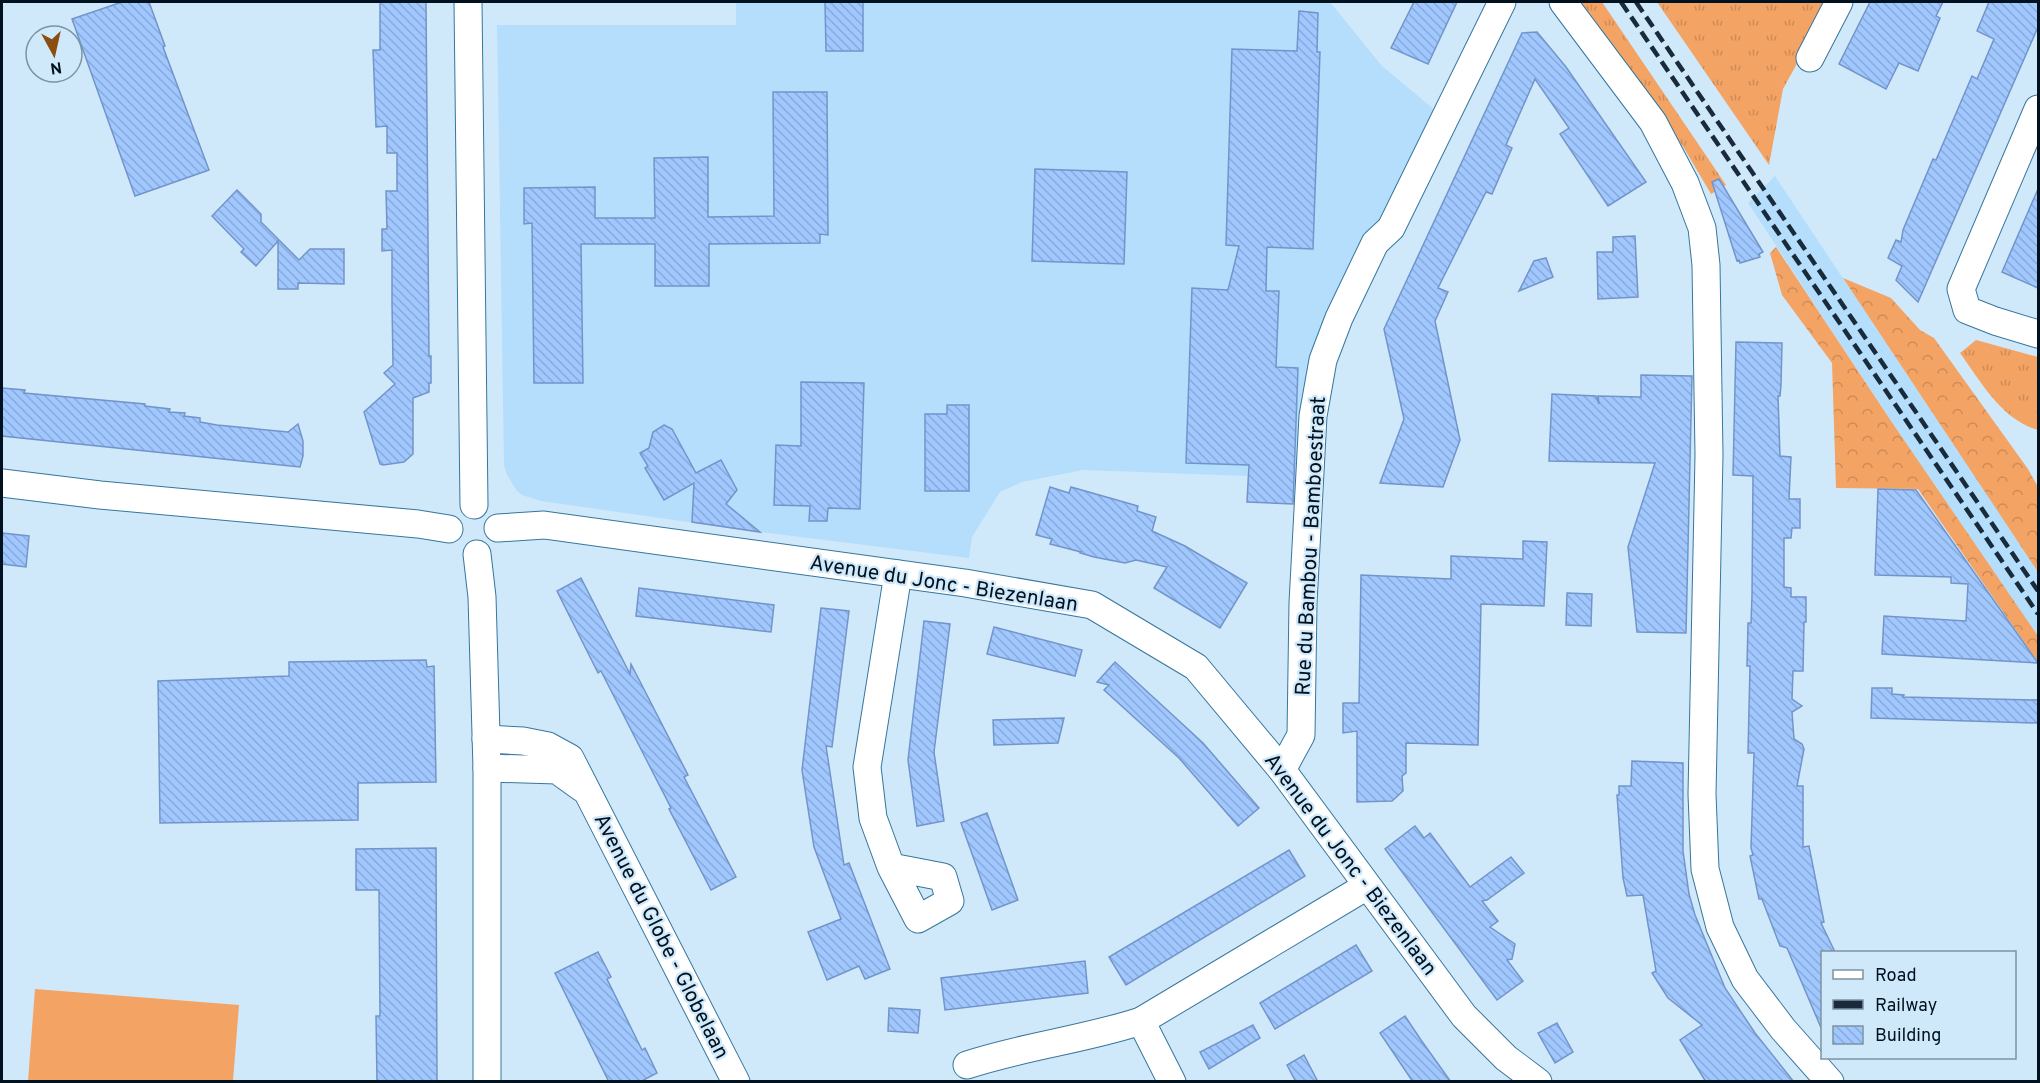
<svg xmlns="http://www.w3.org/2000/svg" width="2040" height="1083" font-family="Overpass,sans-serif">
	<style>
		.built { fill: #b4defb }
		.grass { fill: url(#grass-tufts) }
		.forest { fill: url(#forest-crowns) }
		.pitch { fill: #f3a364 }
		.building { fill: url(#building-back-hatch); stroke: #7195ca; stroke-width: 1.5 }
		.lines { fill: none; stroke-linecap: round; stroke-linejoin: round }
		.minor-casing { stroke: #36769d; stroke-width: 29 }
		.minor { stroke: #fff; stroke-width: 27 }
		.rail { stroke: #192b3a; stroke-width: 4.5; stroke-dasharray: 12 6; stroke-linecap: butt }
		.labels { text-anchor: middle; stroke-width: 4.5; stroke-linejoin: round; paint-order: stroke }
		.street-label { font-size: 21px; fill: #00111f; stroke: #d0e9fa }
	</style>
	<defs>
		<pattern id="grass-tufts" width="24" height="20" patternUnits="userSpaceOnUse" patternTransform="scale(1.5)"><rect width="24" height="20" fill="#f3a364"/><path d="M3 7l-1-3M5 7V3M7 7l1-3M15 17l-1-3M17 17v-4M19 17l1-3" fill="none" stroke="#cf8b56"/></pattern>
		<pattern id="forest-crowns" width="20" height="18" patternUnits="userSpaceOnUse" patternTransform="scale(1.5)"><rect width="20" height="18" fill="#f3a364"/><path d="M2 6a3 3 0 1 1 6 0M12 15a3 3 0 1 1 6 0" fill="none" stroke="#cf8b56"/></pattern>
		<pattern id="building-back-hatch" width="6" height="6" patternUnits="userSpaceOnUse" patternTransform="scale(1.5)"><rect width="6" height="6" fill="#a1c7ff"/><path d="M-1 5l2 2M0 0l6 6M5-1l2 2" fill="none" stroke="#89aada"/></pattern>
	</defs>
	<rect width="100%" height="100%" fill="#d0e9fa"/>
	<g class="built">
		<path d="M736 2H1330L1382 66 1436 111 1333 310 1304 411 1293 504 1247 502 1248 476 1083 470 1022 482 1000 492 972 537 969 558 751 531 541 501 522 495 517 491 507 475 504 465 497 25H736Z"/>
		<path d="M1775 176 2038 572V636L1891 421 1748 203Z"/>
	</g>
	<g class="grass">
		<path d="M1577 2H1602L1726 185 1711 194 1684 148 1590 14Z"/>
		<path d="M1657 2H1831L1783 89 1769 165Z"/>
		<path d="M1976 340 2038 357V430C2002 420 1981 382 1960 353Z"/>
	</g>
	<g class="forest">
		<path d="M1776 247 1891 421 2038 636V662L1918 489 1836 488 1832 363 1782 295 1770 253Z"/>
		<path d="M1843 278 1891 298 1920 330 1934 338 2028 469 2038 487V572Z"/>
	</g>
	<path class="pitch" d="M35 989 239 1005 233 1081H28Z"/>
	<g class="building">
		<path d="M122 2H149L165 46 163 47 209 170 135 196 72 19Z"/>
		<path d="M380 2H426L429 356H431V383H429V392L413 398V454L404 462 383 465 380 464 364 412 395 384 384 373 393 365 392 303V250L382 251V229H387L386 191H397V153H387V126L376 127 373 50H380Z"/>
		<path d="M825 2H863V51H826Z"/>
		<path d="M1414 2H1457L1428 64 1391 48Z"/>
		<path d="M1870 2H1943L1936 16 1940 18 1918 71 1899 63 1886 89 1839 64Z"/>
		<path d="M1989 2H2038V27L1918 302 1896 280 1902 266 1888 258 1896 240 1901 242 1903 230 1933 159 1936 160 1972 76 1977 79 1994 39 1977 31Z"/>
		<path d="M1299 11 1318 13 1317 52H1320L1313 249 1267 247 1266 291H1279L1276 367 1298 368 1293 504 1247 502 1249 465 1186 463 1192 288 1228 290 1239 246 1226 245 1232 49 1297 51Z"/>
		<path d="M1537 32 1566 67 1646 182 1608 206 1560 134 1569 128 1535 79 1506 145 1512 148 1492 194 1486 192 1438 288 1448 292 1435 321 1460 440 1443 487 1380 483 1404 419 1384 329 1522 33Z"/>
		<path d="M773 92H827L828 235 820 234V243L709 244V286H655V244H581L583 383H534L532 223 524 224V188L595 187V218H655L654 158 708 157V217L774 216Z"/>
		<path d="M1035 169 1127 172 1124 264 1032 261Z"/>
		<path d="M1719 179 1763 252 1759 254 1760 257 1740 263 1739 260 1737 261 1712 182Z"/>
		<path d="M2038 189V288L2002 272Z"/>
		<path d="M237 190 261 214V222L299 260 310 249H344V284L298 283V289H278V241L256 266 241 252 244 249 212 216Z"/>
		<path d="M1635 236 1638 297 1598 299 1597 252H1613V237Z"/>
		<path d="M1546 258 1553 277 1519 291 1534 261Z"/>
		<path d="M1736 342 1782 343 1781 385 1780 396H1778L1780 456 1791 457 1789 499H1800V528H1792L1791 538H1784V587L1791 588V597H1806V622H1804L1803 671H1793L1792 699 1802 706 1792 712 1794 739 1802 744 1804 749 1797 786H1803V847L1809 846 1824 922 1821 923 1835 952H1822V1030L1787 948 1780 946 1762 899H1759L1750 856 1753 855 1751 848 1754 753H1748L1750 666H1747L1748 623H1751L1752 596 1753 476 1733 475Z"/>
		<path d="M1641 375 1692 376 1686 633 1637 632 1628 547 1655 463 1549 461 1552 394 1596 396 1599 404 1598 396 1641 397Z"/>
		<path d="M801 382 864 383 860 509 828 508 827 521H809L810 506 774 505 776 445 801 446Z"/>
		<path d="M2 388 25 390 24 393 145 404V406L170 409 169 412 185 413 184 416 200 418V422L217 425 288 432 298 424 303 441V456L300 467 2 436Z"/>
		<path d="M947 405H969V491H925V414H947Z"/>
		<path d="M664 425 672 429 696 473 721 460 737 490 726 504 760 532 692 522 694 483 664 500 645 468 648 466 640 453 649 448 653 432Z"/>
		<path d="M1050 487 1069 493 1071 487 1138 506 1137 511 1156 517 1152 531 1185 546 1247 583 1220 628 1154 588 1167 567 1136 560 1125 563 1094 557 1080 553 1081 552 1050 544 1052 539 1036 535Z"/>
		<path d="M1878 489 1916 490 2038 663 1882 654 1884 616 1966 621 1968 584 1951 583V577L1875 575Z"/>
		<path d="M2 533 29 536 26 567 2 564Z"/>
		<path d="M1523 541 1547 542 1544 606 1481 604 1478 745 1406 743V773L1402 776 1403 791 1392 801 1357 802V731L1343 733V703H1359L1361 575 1451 579V556L1523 559Z"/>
		<path d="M581 578 630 674 631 664 688 775 684 777 736 877 711 890 669 809 671 808 648 763 601 671 598 673 557 591Z"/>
		<path d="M639 588 774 605 771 632 636 616Z"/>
		<path d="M1567 593 1592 594 1591 626 1566 625Z"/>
		<path d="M821 608 849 611 832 747 826 746 844 865 849 863 890 969 865 979 859 966 827 980 808 932 841 919 814 847 802 770Z"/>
		<path d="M924 621 950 624 934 752 944 821 917 826 908 760Z"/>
		<path d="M994 627 1082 650 1075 676 987 654Z"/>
		<path d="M426 660 427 667 434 666 436 782 358 783V820L160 823 158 681 289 676V662Z"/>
		<path d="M1115 662 1203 743 1259 808 1238 826 1179 758 1104 690 1109 685 1097 682Z"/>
		<path d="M1872 688H1892V694L1904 695 1903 697 2038 700V723L1871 718Z"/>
		<path d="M1064 718 1058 743 994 745 993 720Z"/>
		<path d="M1632 761 1683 763V851L1689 894 1695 915 1725 988 1755 1033 1794 1082H1706L1680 1040 1702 1025 1668 998 1652 973 1656 971 1643 895 1627 896 1623 878 1617 795H1619V786H1631Z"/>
		<path d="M987 813 1018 900 992 910 961 823Z"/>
		<path d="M1415 826 1424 838 1430 833 1470 887 1511 857 1524 873 1487 900 1482 901 1498 921 1490 927 1515 944 1512 959 1507 960 1523 981 1497 1000 1385 849Z"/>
		<path d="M436 848 437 1082H377L376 1016H380L379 890H356V849Z"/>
		<path d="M1289 850 1305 876 1126 985 1109 957Z"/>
		<path d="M1356 945 1372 971 1275 1029 1260 1003Z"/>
		<path d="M598 952 611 977 607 979 642 1050 645 1048 657 1073 640 1082H609L555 973Z"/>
		<path d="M1085 961 1088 993 945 1010 941 978Z"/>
		<path d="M889 1008 920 1010 918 1033 888 1031Z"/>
		<path d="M1405 1016 1421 1040 1451 1082H1413L1380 1033Z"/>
		<path d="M1557 1023 1573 1052 1555 1063 1538 1033Z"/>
		<path d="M1253 1025 1260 1038 1209 1069 1200 1052Z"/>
		<path d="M1304 1055 1318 1082H1296L1287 1065Z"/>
	</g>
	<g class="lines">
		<g class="minor-casing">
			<g id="minor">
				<path d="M468 2 474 505"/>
				<path d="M1563 2 1653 122 1685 183 1702 228 1706 265 1709 455 1702 794 1705 869 1720 927 1745 979 1783 1029 1830 1082"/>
				<path d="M1810 58 1839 2"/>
				<path d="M2038 109 1961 289 1967 310 1995 321 2038 334"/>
				<path d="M2 483 100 495 418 524 449 529"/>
				<path d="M498 528 544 525 965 583 1092 605 1196 667 1282 770 1464 1016 1506 1058 1538 1082"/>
				<path d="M477 554 482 597 487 768V1082"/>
				<path d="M486 739 523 741 548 746 570 758 736 1082"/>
				<path d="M487 768 557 770 582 788"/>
				<path d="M1282 770 1301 735 1303 603 1313 416 1323 360 1339 318 1375 243 1391 228 1502 2"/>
				<path d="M891 867 943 877 950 901 918 919 891 867 873 818 867 767 898 574"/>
				<path d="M1141 1021 1172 1082"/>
				<path d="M967 1065C1024 1046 1083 1040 1141 1021L1367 886"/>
			</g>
		</g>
		<use href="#minor" class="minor"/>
		<g class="rail">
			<path d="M1621 2 2038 614"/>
			<path d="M1636 2 2038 591"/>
		</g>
	</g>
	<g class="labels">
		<g class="street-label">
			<text transform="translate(1310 546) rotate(-87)" y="7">Rue du Bambou - Bamboestraat</text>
			<text transform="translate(944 583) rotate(9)" y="7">Avenue du Jonc - Biezenlaan</text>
			<text transform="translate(1351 864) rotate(53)" y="7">Avenue du Jonc - Biezenlaan</text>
			<text transform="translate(662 936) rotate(63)" y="7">Avenue du Globe - Globelaan</text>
		</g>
	</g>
	<rect width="2040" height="1083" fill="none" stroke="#00111f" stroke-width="6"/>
	<rect x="1821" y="951" width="195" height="108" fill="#d0e9fa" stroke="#7d93a2" stroke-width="1.5"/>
	<rect x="1833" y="970" width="30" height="9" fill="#ffffff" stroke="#7d93a2" stroke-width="1.5"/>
	<text x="1875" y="981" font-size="18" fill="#00111f">Road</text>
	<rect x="1833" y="1000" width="30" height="9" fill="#192b3a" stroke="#7d93a2" stroke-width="1.5"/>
	<text x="1875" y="1011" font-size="18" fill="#00111f">Railway</text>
	<rect x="1833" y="1026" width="30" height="18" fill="url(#building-back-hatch)" stroke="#7d93a2" stroke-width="1.5"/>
	<text x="1875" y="1041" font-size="18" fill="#00111f">Building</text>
	<g transform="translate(54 54) rotate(172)"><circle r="28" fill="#d0e9fa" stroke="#7d93a2" stroke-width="1.5"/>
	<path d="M0-4.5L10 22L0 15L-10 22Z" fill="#8c4d11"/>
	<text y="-9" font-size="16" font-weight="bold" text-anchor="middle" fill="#00111f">N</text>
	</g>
</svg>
